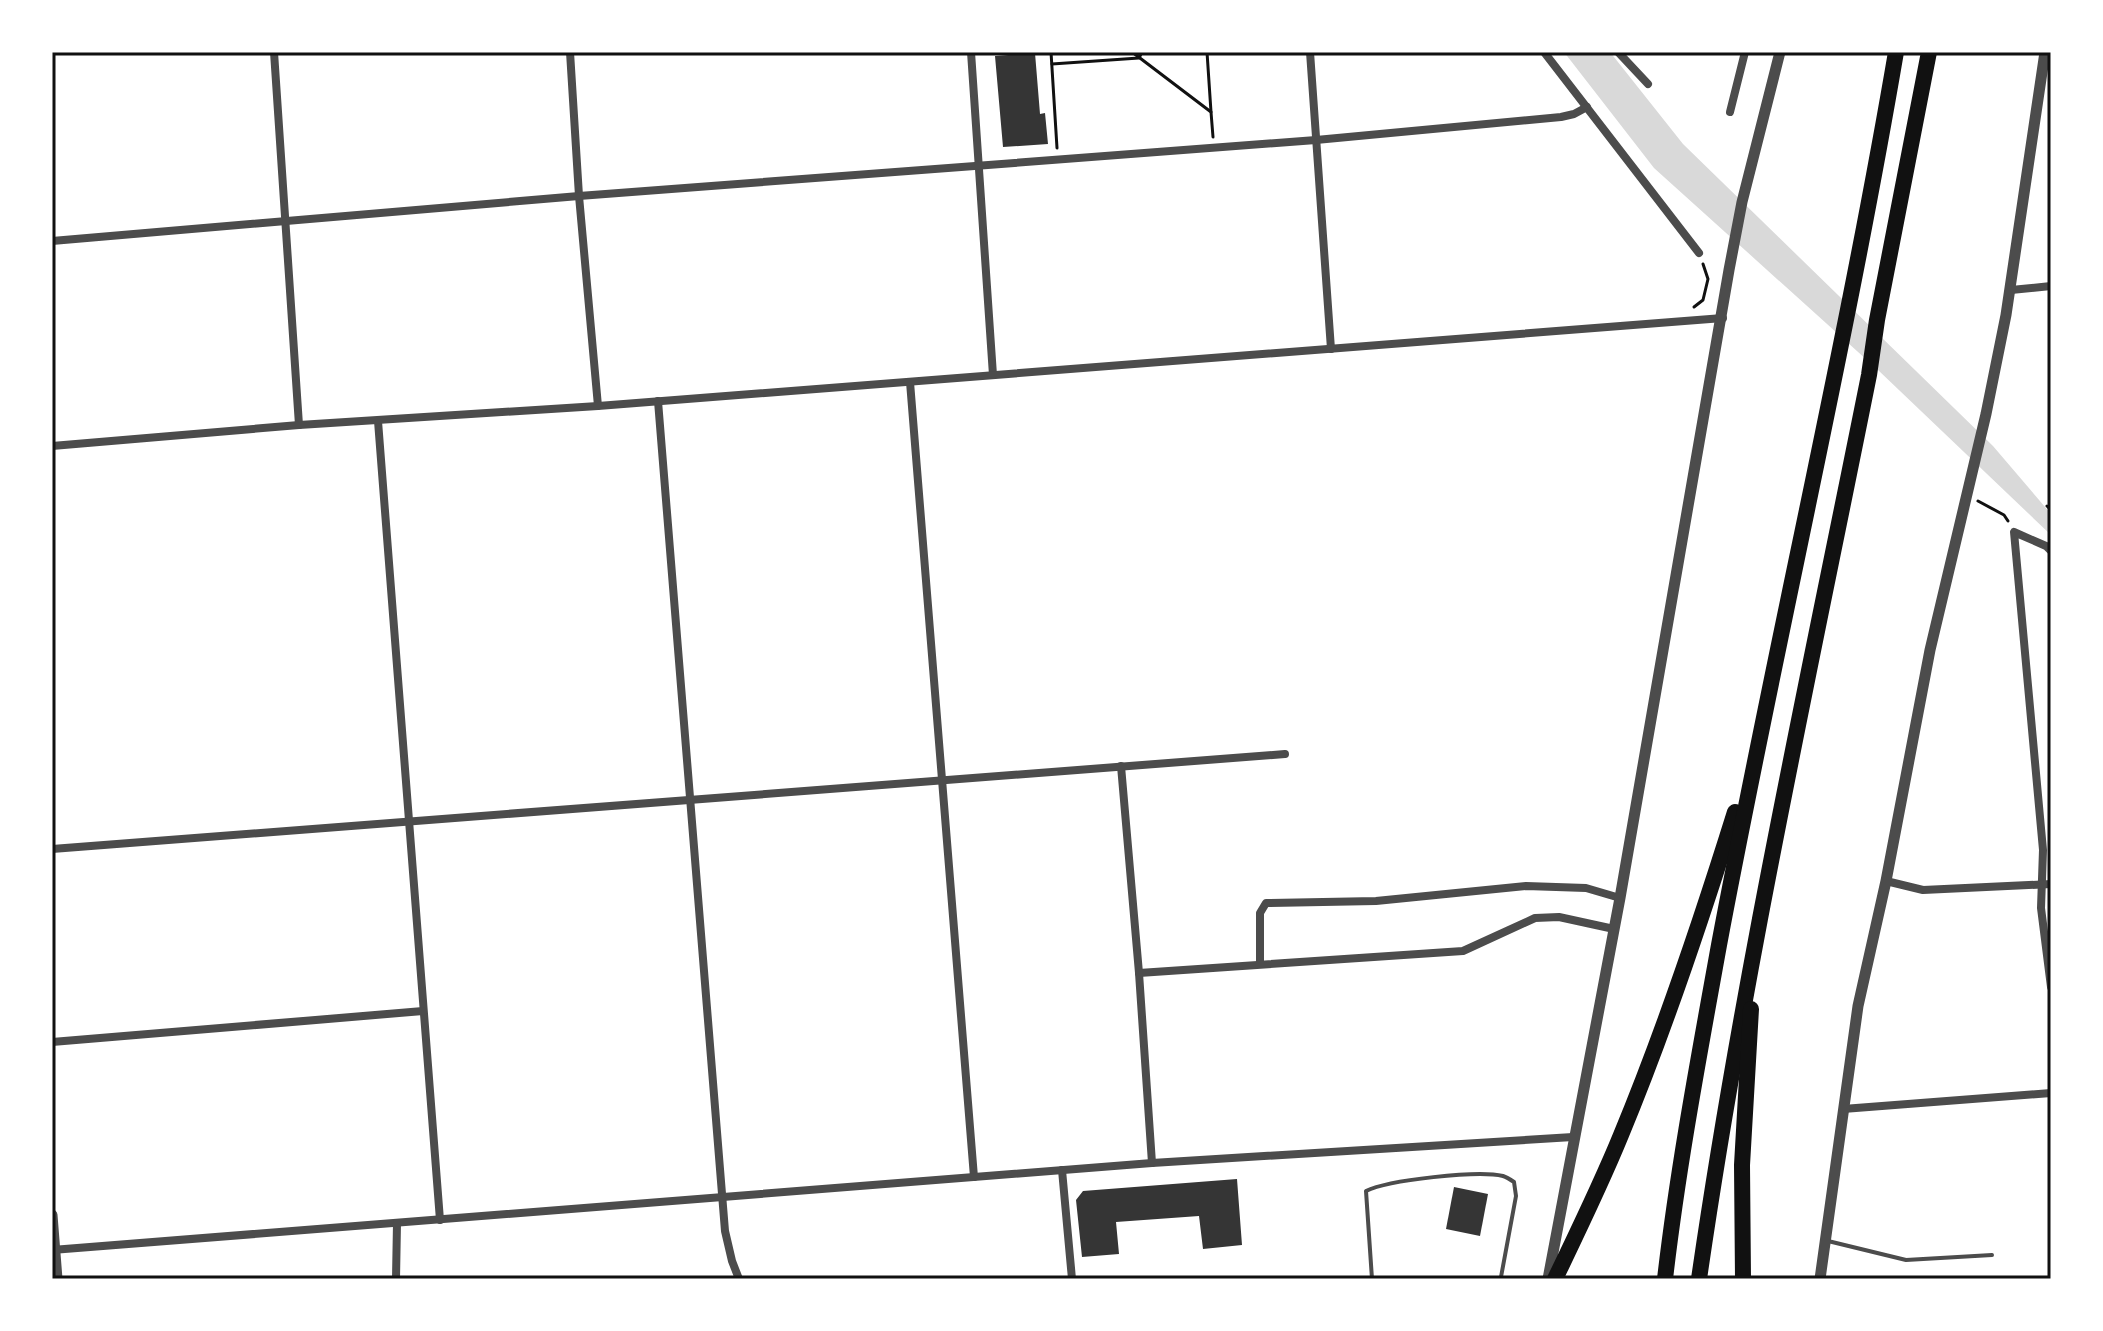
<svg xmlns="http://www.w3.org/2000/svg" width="2103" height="1331" font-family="Barlow,sans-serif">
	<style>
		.water { fill: #d9d9d9 }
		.building { fill: #353535 }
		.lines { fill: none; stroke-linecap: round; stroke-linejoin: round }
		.path { stroke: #111; stroke-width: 3 }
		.service { stroke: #4c4c4c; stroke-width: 4 }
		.minor { stroke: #4c4c4c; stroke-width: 8 }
		.tertiary { stroke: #4c4c4c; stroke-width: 11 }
		.motorway { stroke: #111; stroke-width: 16 }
		.neatline { fill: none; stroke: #111; stroke-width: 3 }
	</style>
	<rect width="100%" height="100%" fill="#fff"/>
	<path class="water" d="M1564 52H1610L1683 144 1993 446 2051 514V535L1878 370 1654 168Z"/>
	<g class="building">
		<path d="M1035 53 1040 114 1045 113 1048 144 1003 147 995 56Z"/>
		<path d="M1237 1179 1242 1245 1203 1249 1199 1216 1116 1222 1119 1254 1082 1257 1076 1200 1083 1191Z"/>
		<path d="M1454 1187 1488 1194 1480 1236 1446 1229Z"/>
	</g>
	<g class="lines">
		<g class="path">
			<path d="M1051 52 1057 148"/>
			<path d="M1132 52 1211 112 1213 137"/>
			<path d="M1207 52 1211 112"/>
			<path d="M1142 53 1153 52"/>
			<path d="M1052 64 1139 58 1142 52"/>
			<path d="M1694 307 1703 300 1708 279 1703 264"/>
			<path d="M1978 501 2004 515 2008 521"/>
			<path d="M2047 506 2051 510"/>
		</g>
		<g class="service">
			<path d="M1828 1241 1906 1260 1992 1255"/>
			<path d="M1372 1279 1366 1191C1388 1180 1478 1170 1503 1176 1506 1177 1511 1180 1514 1182L1516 1196 1501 1277"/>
		</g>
		<g class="minor">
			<path d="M274 52 299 425"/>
			<path d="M570 52 579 196 598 406"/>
			<path d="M971 52 993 375"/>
			<path d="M1310 52 1331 349"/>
			<path d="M1544 52 1699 253"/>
			<path d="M1618 52 1648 84"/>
			<path d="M1730 112 1745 52"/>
			<path d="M52 241 579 196 1316 140 1561 117 1574 114 1587 107"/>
			<path d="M2011 290 2051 286"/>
			<path d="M910 382 974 1177"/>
			<path d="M658 401 725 1231 732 1261 739 1279"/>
			<path d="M378 421 440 1220"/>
			<path d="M52 446 299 425 598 406 1723 318"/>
			<path d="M2051 551 2046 546 2014 532 2043 850 2041 908 2051 987"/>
			<path d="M1121 766 1139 973 1152 1163"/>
			<path d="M52 849 1285 754"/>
			<path d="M1886 881 1923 890 2051 884"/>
			<path d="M1260 964V913L1266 903 1376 901 1526 886 1586 888 1620 898"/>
			<path d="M1139 973 1463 951 1535 918 1559 917 1614 929"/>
			<path d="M52 1042 423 1011"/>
			<path d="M1843 1109 2051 1093"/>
			<path d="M1062 1170 1072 1279"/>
			<path d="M52 1250 1152 1163 1573 1137"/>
			<path d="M396 1279 397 1223"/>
		</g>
		<g class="tertiary">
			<path d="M52 1215 57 1279"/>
			<path d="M1548 1279 1620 898 1729 270 1742 202 1780 52"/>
			<path d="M1820 1279 1858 1006 1886 881 1930 650 1986 414 2006 315 2045 52"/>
		</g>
		<g class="motorway">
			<path d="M1555 1279C1578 1231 1601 1184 1621 1135 1665 1029 1701 921 1735 812"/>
			<path d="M1665 1279C1678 1167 1699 1056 1719 945 1775 646 1845 351 1896 52"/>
			<path d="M1699 1279C1743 975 1809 675 1869 375L1877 320 1929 52"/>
			<path d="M1743 1279 1742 1165 1751 1009"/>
		</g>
	</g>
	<rect width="2103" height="1331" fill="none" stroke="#ffffff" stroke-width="108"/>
	<rect x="54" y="54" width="1995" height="1223" class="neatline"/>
</svg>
